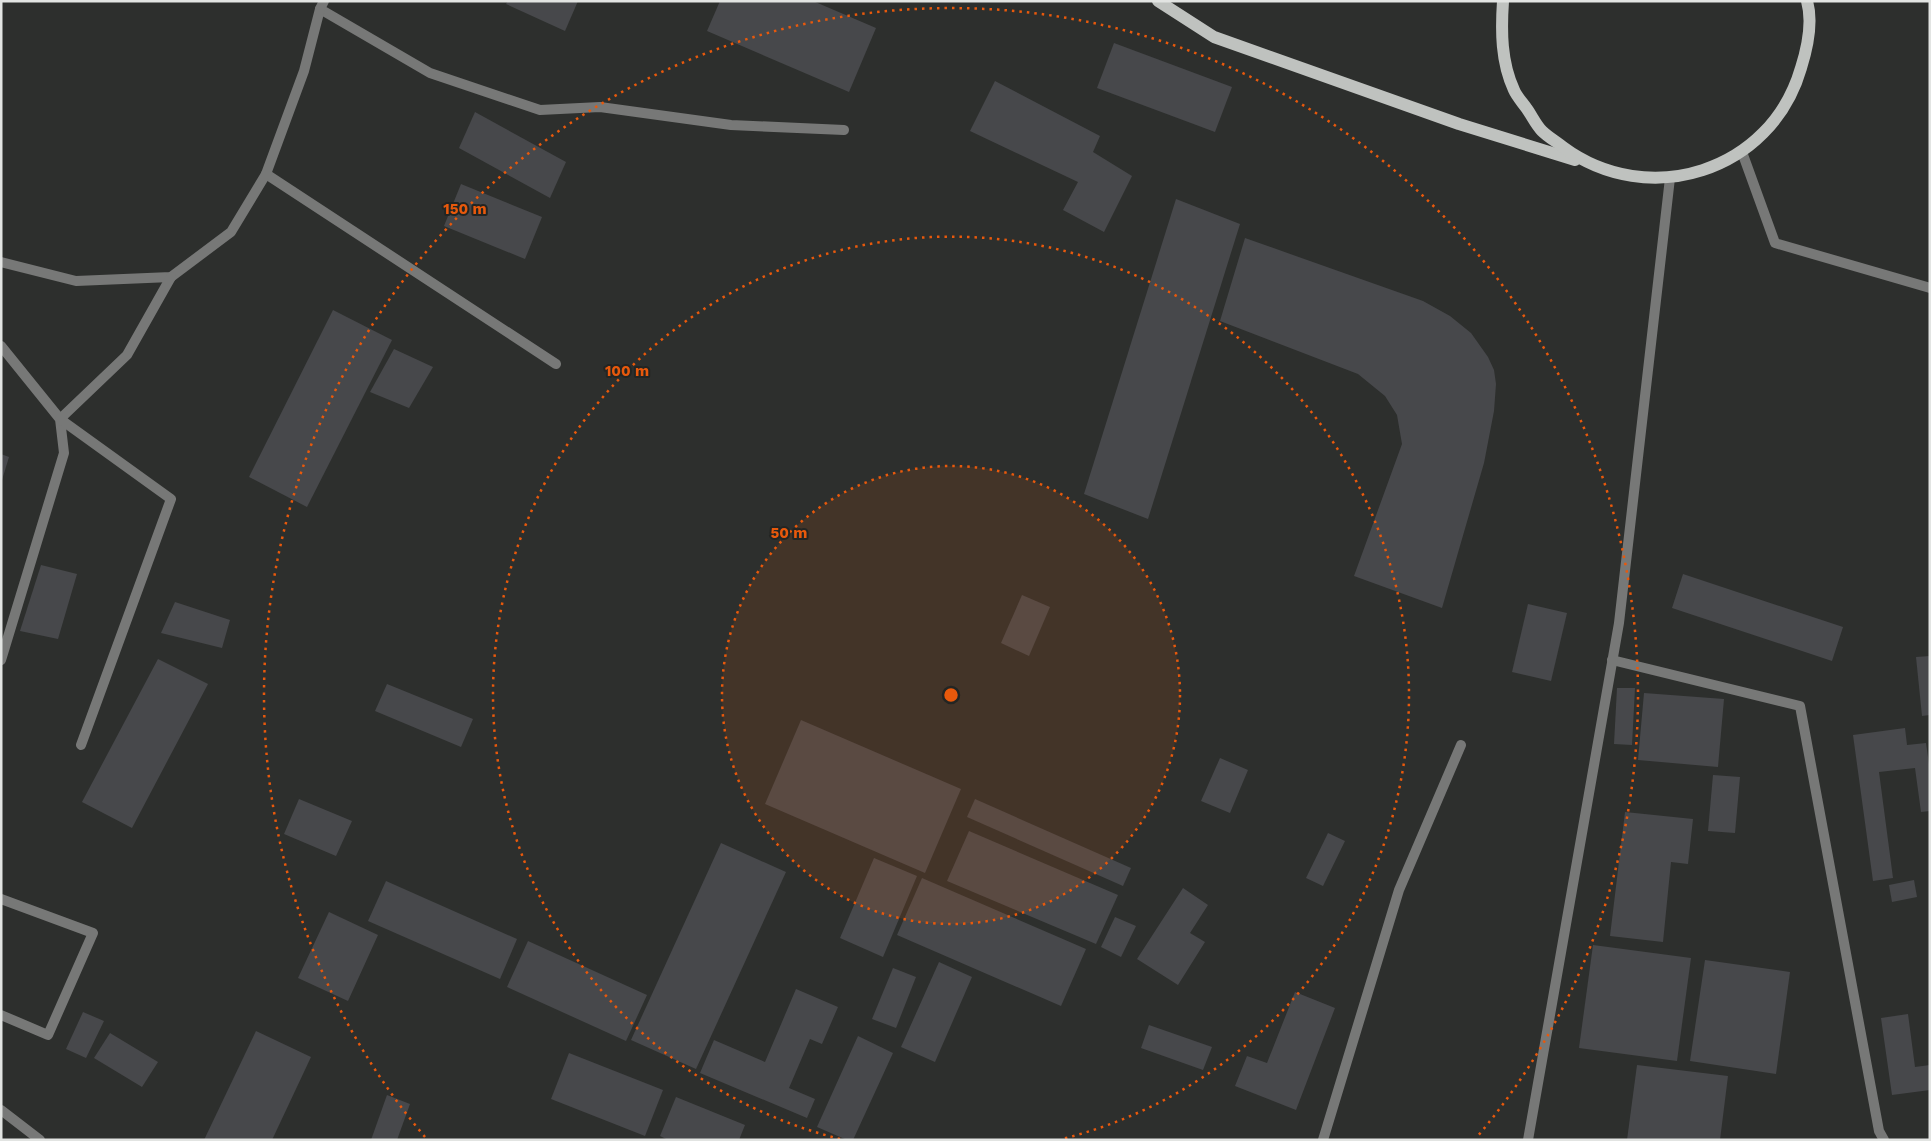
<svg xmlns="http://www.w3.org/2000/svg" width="1931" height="1141" font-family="'Work Sans',sans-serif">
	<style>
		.building { fill: #47484b }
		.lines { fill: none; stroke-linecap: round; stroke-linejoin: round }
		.minor { stroke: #777877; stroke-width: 10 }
		.primary { stroke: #bfc2bf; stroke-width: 12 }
		.ring { fill: none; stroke: #e8590c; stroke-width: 2.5; stroke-dasharray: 2.5 5 }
		.centre { fill: #e8590c; stroke: #232523; stroke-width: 2.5 }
		.ring-label { font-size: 15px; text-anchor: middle; font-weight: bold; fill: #e8590c; stroke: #232523; stroke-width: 4; stroke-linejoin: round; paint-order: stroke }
	</style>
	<rect width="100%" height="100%" fill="#2d2f2d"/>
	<g class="building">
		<path d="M508 1H578L565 31 506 4Z"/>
		<path d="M720 1H813L876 28 849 92 707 31Z"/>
		<path d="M1114 43 1232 87 1215 132 1097 88Z"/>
		<path d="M995 81 1100 136 1093 152 1132 176 1104 232 1063 210 1078 182 970 131Z"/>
		<path d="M475 112 566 162 550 198 459 148Z"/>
		<path d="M461 184 542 217 525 259 444 226Z"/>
		<path d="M1176 199 1240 224 1148 519 1084 494Z"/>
		<path d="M1245 238 1423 301 1450 316 1471 333 1488 357 1494 370 1496 384 1494 411 1484 463 1442 608 1354 576 1402 444 1397 415 1385 396 1358 374 1220 321Z"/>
		<path d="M333 310 392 340 307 507 249 477Z"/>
		<path d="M394 349 433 367 409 408 370 392Z"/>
		<path d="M1 454 9 457 2 480H1Z"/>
		<path d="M41 565 77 574 58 639 20 631Z"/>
		<path d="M1683 574 1843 627 1832 661 1672 608Z"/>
		<path d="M1022 595 1050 607 1029 656 1001 643Z"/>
		<path d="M175 602 230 620 222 648 161 633Z"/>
		<path d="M1528 604 1567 613 1551 681 1512 672Z"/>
		<path d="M1930 656V715L1922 716 1916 657Z"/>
		<path d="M158 659 208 684 132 828 82 802Z"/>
		<path d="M387 684 473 719 461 747 375 711Z"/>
		<path d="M1617 688H1635L1632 745 1614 744Z"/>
		<path d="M1644 693 1724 699 1718 767 1638 760Z"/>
		<path d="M801 720 961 789 925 873 765 804Z"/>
		<path d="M1905 728 1907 745 1926 743 1930 771V811L1921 812 1915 768 1879 772 1893 878 1873 881 1853 735Z"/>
		<path d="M1220 758 1248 770 1230 813 1201 801Z"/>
		<path d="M1713 775 1740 777 1735 833 1708 831Z"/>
		<path d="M299 799 352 821 336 856 284 834Z"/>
		<path d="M975 799 1131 868 1123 886 967 817Z"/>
		<path d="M1625 812 1693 819 1688 864 1671 862 1663 942 1610 936Z"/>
		<path d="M969 831 1118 895 1096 944 947 881Z"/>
		<path d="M1328 833 1345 841 1323 886 1306 878Z"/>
		<path d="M721 843 786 872 696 1069 631 1040Z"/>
		<path d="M874 858 917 876 883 957 840 938Z"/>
		<path d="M922 878 1086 949 1061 1006 897 935Z"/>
		<path d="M1914 880 1917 897 1892 902 1889 885Z"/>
		<path d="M386 881 517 939 500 979 368 921Z"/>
		<path d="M1183 888 1208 905 1190 933 1205 942 1178 985 1137 959Z"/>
		<path d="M329 912 378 935 348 1001 298 978Z"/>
		<path d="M1115 917 1136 926 1121 957 1101 947Z"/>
		<path d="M528 941 647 995 626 1041 507 987Z"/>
		<path d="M1593 945 1691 958 1677 1061 1579 1048Z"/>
		<path d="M1705 960 1790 972 1776 1074 1690 1061Z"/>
		<path d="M939 962 972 977 935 1062 901 1047Z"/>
		<path d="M893 968 916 977 896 1028 872 1019Z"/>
		<path d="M796 989 838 1007 822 1044 810 1039 789 1088 815 1099 807 1118 700 1073 714 1040 765 1062Z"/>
		<path d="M1295 992 1335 1008 1296 1110 1235 1086 1247 1056 1267 1063Z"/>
		<path d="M83 1012 104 1021 86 1058 66 1049Z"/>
		<path d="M1908 1014 1915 1067 1930 1065V1090L1892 1095 1881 1018Z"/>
		<path d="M1149 1025 1212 1047 1203 1070 1141 1048Z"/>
		<path d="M256 1031 311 1057 272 1140H204Z"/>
		<path d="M110 1033 158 1062 142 1087 94 1058Z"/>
		<path d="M858 1036 893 1053 853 1140H847L817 1127Z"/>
		<path d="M569 1053 663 1090 645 1136 551 1099Z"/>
		<path d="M1637 1065 1728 1076 1720 1140H1627Z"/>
		<path d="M387 1095 410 1104 397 1140H371Z"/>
		<path d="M676 1097 745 1125 739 1140H668L660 1136Z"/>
	</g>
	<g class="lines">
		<g class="minor">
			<path d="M324 1 320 9 430 73 540 110 600 107 731 125 844 130"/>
			<path d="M1742 152 1775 243 1930 288"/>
			<path d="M266 174 556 364"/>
			<path d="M1 262 76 281 171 277 231 232 266 174 304 71 320 9"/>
			<path d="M1 346 60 419 64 453 1 660"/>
			<path d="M1612 660 1800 706 1879 1131 1884 1140"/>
			<path d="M81 745 171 499 60 419 127 355 171 277"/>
			<path d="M1 899 93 933 48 1035 1 1015"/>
			<path d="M1 1110 40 1140"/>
			<path d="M1323 1140 1399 890 1461 745"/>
			<path d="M1528 1140 1619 623 1670 178"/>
		</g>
		<g class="primary">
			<path d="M1158 1 1214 37 1459 124 1575 160"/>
			<path d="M1503 1C1501 31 1501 62 1514 90 1517 97 1523 103 1527 109 1532 116 1536 125 1542 131 1548 137 1557 142 1563 147 1648 210 1771 172 1801 68 1807 49 1813 22 1807 1"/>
		</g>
	</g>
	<circle cx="951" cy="695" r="229" fill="#e8590c" fill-opacity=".12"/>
	<g class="ring">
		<circle cx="951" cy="695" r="229"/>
		<path d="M840 1139A458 458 0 1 1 1062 1139"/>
		<path d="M425 1137A687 687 0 1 1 1477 1137"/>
	</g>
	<circle cx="951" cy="695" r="8" class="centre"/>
	<g class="ring-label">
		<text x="465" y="214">150 m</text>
		<text x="627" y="376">100 m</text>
		<text x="789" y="538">50 m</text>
	</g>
	<rect width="1931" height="1141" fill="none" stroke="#e2e4e2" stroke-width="5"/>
</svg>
